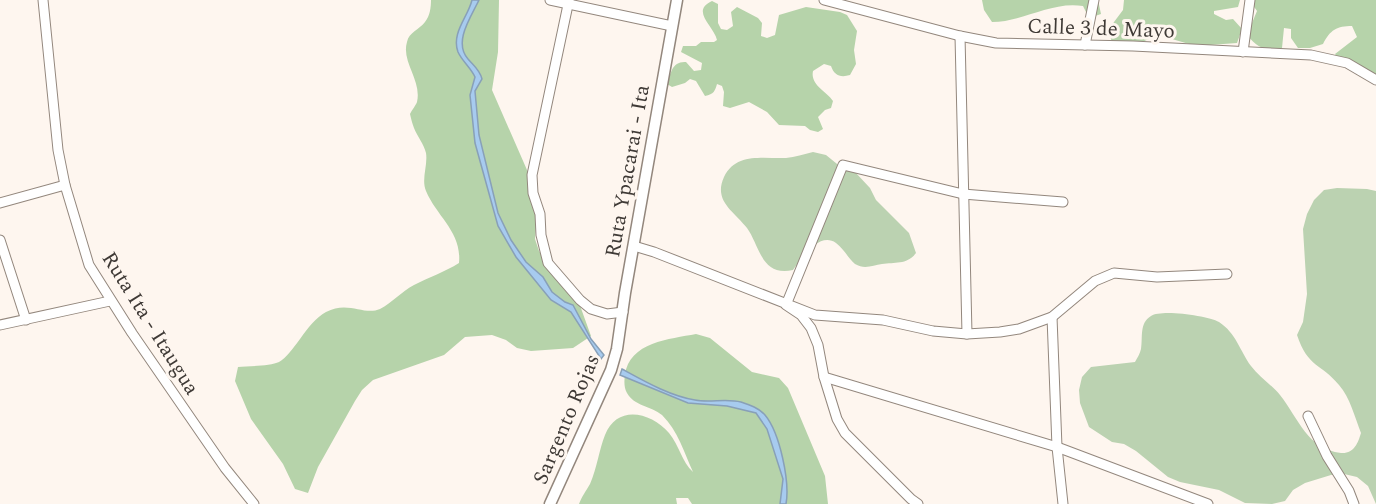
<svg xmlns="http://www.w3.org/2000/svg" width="1376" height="504" font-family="Spectral,serif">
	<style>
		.green { fill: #bbd2b1 }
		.forest { fill: #b6d3aa }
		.water { fill: #a7cbef; stroke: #88a0b8; stroke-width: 1.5 }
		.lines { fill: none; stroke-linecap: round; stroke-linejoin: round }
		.minor-casing { stroke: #93877d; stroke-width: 11 }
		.tertiary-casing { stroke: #93877d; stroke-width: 13 }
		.minor { stroke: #fff; stroke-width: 9 }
		.tertiary { stroke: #fff; stroke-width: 10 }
		.labels { text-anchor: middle; stroke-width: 6; stroke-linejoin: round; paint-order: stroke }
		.street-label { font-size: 21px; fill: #3f3a36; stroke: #fef6ef }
	</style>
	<rect width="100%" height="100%" fill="#fef6ef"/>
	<g class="green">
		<path d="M813 152 826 155 842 168 855 172 870 188 876 200 909 233 916 253C907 265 895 262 882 264 873 265 865 270 855 264 848 258 844 249 836 243 819 231 801 259 793 270 761 277 760 246 747 228 734 211 713 201 724 177 736 152 764 159 786 158 795 157 804 154 813 152Z"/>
		<path d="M1337 188 1367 189 1376 191V504L1368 486 1357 477 1344 474 1331 475 1305 483 1293 490 1285 501 1272 504 1245 503 1219 490 1180 482 1168 477 1136 451 1124 444 1112 442 1089 427 1080 403 1079 390 1082 377 1091 367 1135 362C1137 358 1140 354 1141 349 1143 338 1139 323 1151 316 1162 309 1208 316 1219 322 1236 333 1240 351 1251 366 1259 377 1272 385 1280 395 1299 419 1307 449 1341 453 1354 454 1358 443 1361 433 1355 418 1350 397 1339 385 1321 363 1308 368 1297 335L1303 322 1307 294 1303 229 1307 214 1314 200 1324 190Z"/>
	</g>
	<g class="forest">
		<path d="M431 0H499L498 52 492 90 534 186 538 200 535 239 539 251 560 284 571 289 578 300 591 336 573 348 531 351 517 348 506 340 492 335 465 337 444 355 373 380 362 390 355 401 318 467 308 493 295 489 283 464 251 419 235 381 238 367C249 366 271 366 279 362 294 354 306 323 326 312 348 300 364 316 380 309 392 303 402 291 414 285 429 277 445 272 459 263 462 232 437 217 426 191 421 179 428 166 426 153 424 144 417 136 414 128 412 123 411 118 410 114 412 110 416 105 417 102 422 80 401 62 407 42 409 32 419 30 425 22 430 16 431 7 431 0Z"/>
		<path d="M982 0H1098L1101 14 1089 18 1083 6C1051 1 1023 22 992 22L984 10Z"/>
		<path d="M1124 0H1240L1238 7 1214 11V14L1226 20 1233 19 1242 29 1237 43 1196 46 1158 35 1133 46 1112 42 1108 30 1123 10Z"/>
		<path d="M1244 0H1376V77L1342 65 1335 54 1357 37 1352 26C1337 26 1330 30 1323 44L1310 48H1298L1291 38V29L1284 28 1282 48C1266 52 1258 48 1247 35L1257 11 1250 1Z"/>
		<path d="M712 1 718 4V23L721 29 727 30 733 26 731 12 737 7 758 18 762 23 761 36 767 38 775 35 779 15 806 7 840 12 847 15 857 31 854 50 856 64 850 75C840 78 834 75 831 66L824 64 813 71C810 85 826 91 833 101L831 108 825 110 818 117 823 129 818 132 810 130 805 126 779 125 767 112 749 102 730 108 723 106 724 92 722 86 717 84C715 91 714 94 705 96L696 81 690 79 685 83 672 87 667 84C671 73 672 61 686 62L694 71 701 70 702 63 681 52 683 46H696L701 42H714L717 40C714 26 690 11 712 1Z"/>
		<path d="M696 334 710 338 752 372 779 378 788 388 825 476 828 504H692L688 498H676L677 504H579C582 496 586 491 590 484 597 468 599 450 605 435 617 404 651 412 669 433 679 445 682 462 693 472 684 452 678 431 662 415 651 406 634 406 627 393 624 388 624 381 625 375 629 342 670 339 696 334Z"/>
	</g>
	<g class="water">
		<path d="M472 0H479C471 17 453 42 468 59 474 66 480 70 482 79L475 91 479 135 498 213 511 240 526 262 543 277 552 292 565 302 573 305 591 339 604 355 601 359 571 312 551 300 516 257 498 226 475 143 470 95 475 77C471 68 462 61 458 52 451 33 468 17 472 0Z"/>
		<path d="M622 369C644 381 670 396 695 400 710 403 726 398 741 402 750 405 759 408 765 415 780 433 790 482 786 504H780L783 479 767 429 756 413 727 406 688 403 620 375Z"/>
	</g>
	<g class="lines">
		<g class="minor-casing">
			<g id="minor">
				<path d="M43 0 58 150 65 185 89 265 132 333 225 468 254 504"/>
				<path d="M550 0 672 26"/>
				<path d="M569 0 532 175 533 193 540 214 541 235 548 263 580 300 591 309 607 314 623 312"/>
				<path d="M824 0 960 36 996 43 1133 46 1311 55 1347 63 1376 80"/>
				<path d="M960 36 967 334"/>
				<path d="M1085 45 1094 0"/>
				<path d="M1243 52 1250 0"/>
				<path d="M0 203 65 185"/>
				<path d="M0 240 26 320"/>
				<path d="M634 246 654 252 815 315 883 320 933 331 967 334 1000 332 1019 329 1052 317 1095 281 1114 273 1157 277 1227 274"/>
				<path d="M1052 317 1057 447 1063 504"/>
				<path d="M0 325 110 301"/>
				<path d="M824 377 1057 447 1208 504"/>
				<path d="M1308 416 1327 456 1349 491 1354 504"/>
				<path d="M918 504 911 499 845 433 837 419 824 377 818 345 811 328 801 315 786 305 843 165 963 194 1063 202"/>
			</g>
		</g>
		<g class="tertiary-casing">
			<path id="tertiary" d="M550 504 611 370 617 349 625 293 677 0"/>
		</g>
		<use href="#minor" class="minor"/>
		<use href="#tertiary" class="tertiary"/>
	</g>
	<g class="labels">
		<g class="street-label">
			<text transform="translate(1101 28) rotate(2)" y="7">Calle 3 de Mayo</text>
			<text transform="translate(627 171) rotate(-80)" y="7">Ruta Ypacarai - Ita</text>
			<text transform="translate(151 323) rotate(58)" y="7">Ruta Ita - Itaugua</text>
			<text transform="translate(566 419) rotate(-67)" y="7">Sargento Rojas</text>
		</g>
	</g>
</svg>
